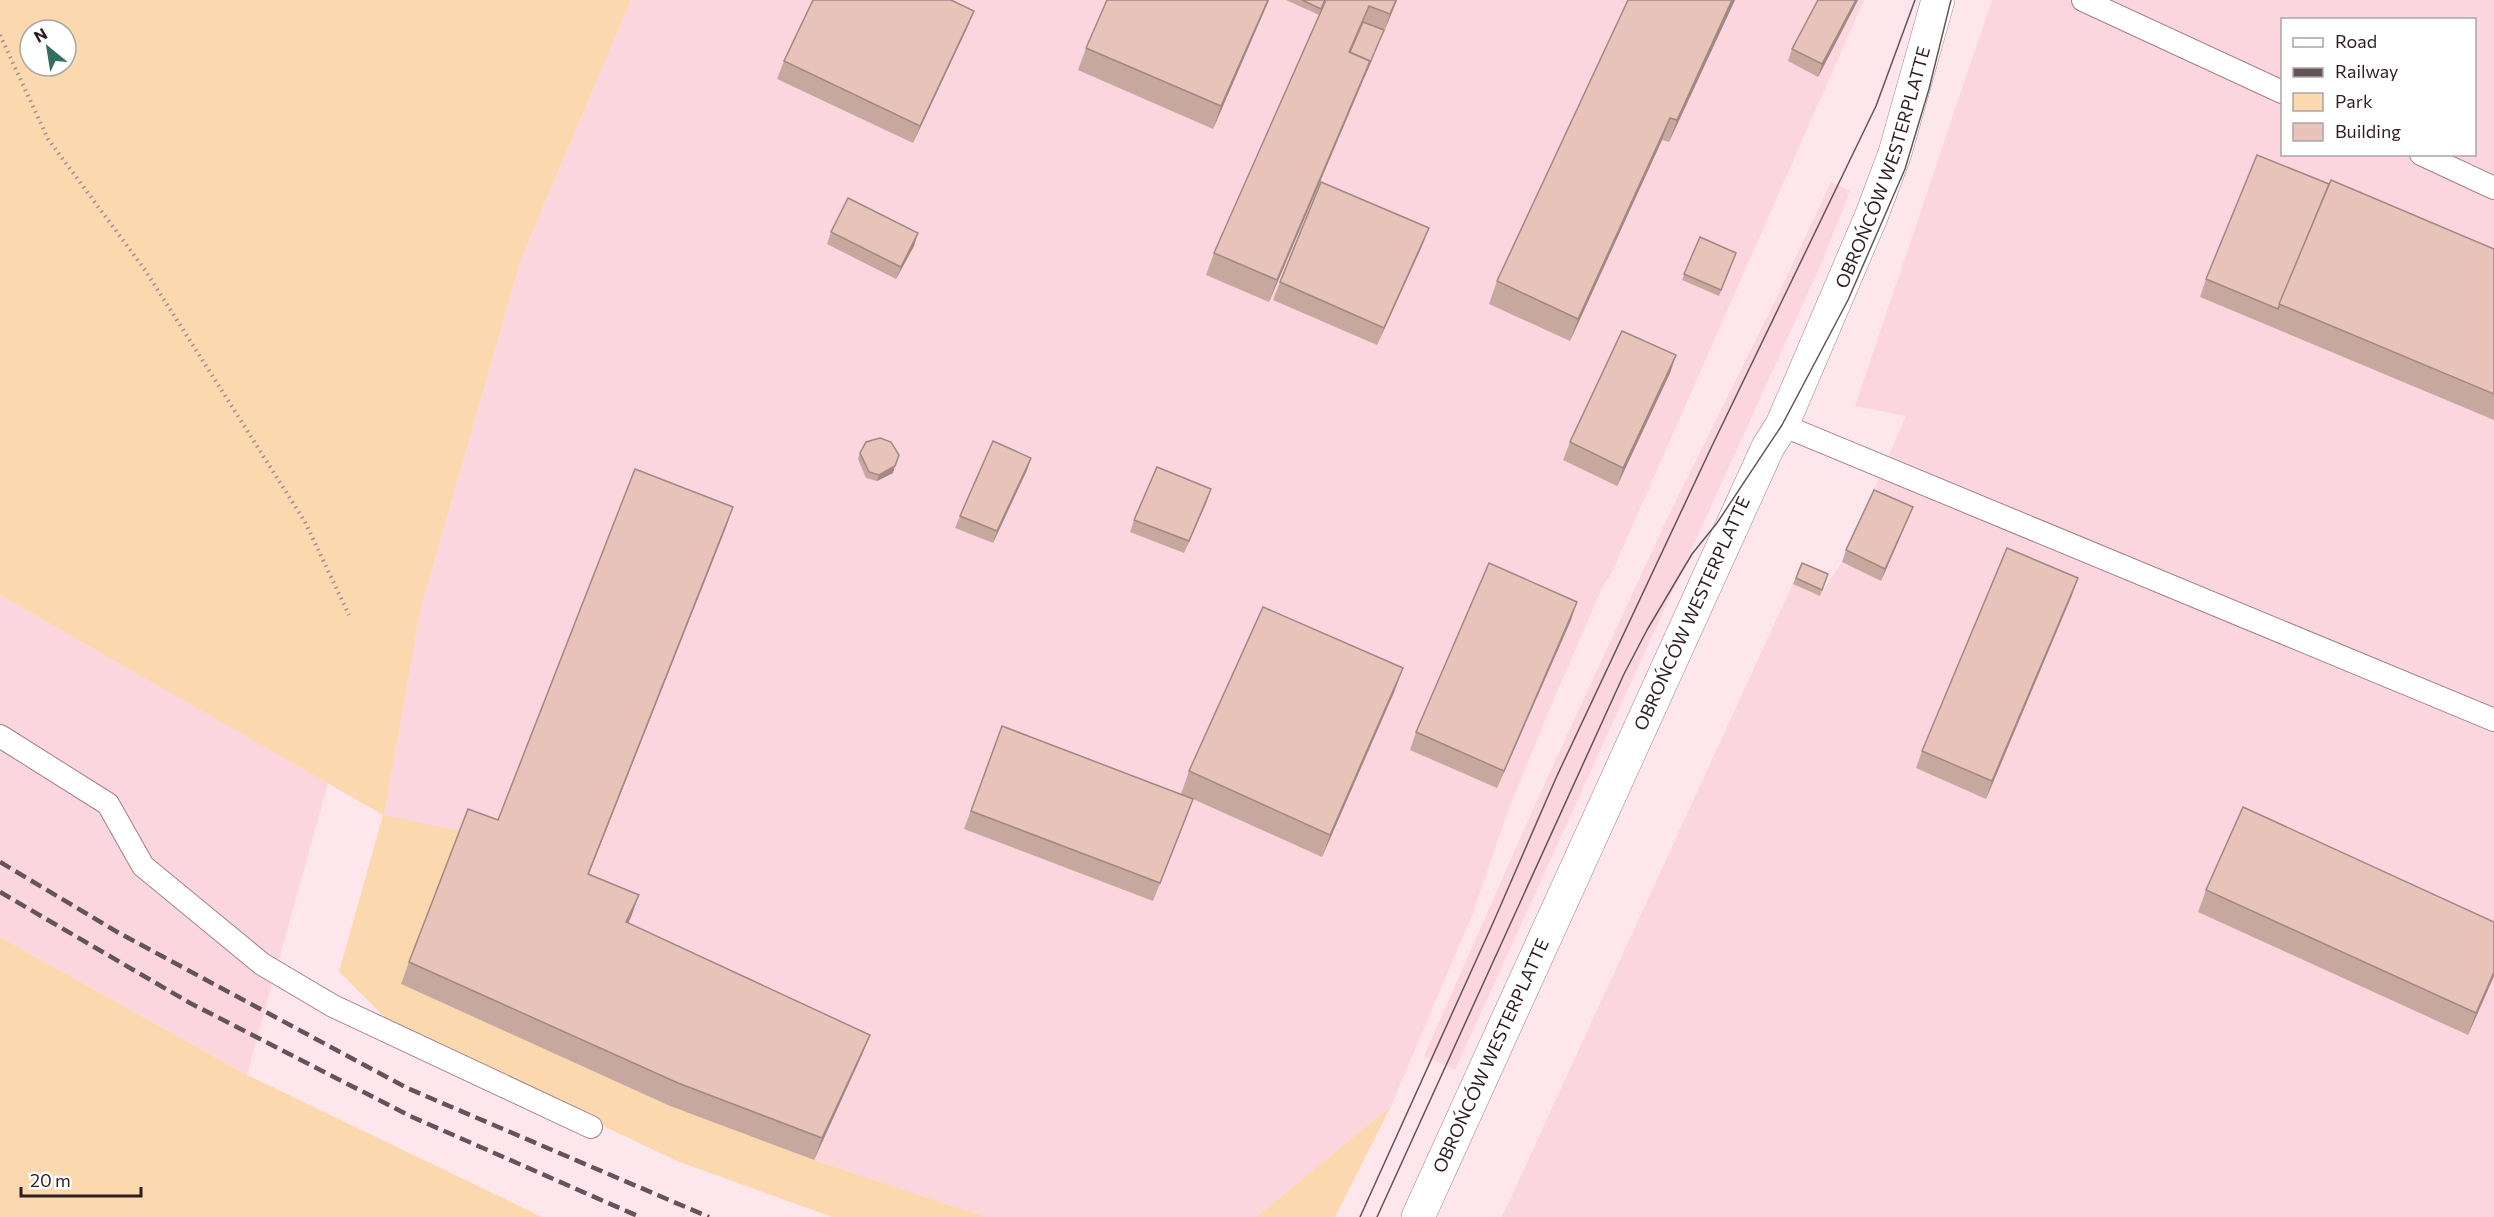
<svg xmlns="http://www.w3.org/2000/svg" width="2494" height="1217" font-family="Commissioner,sans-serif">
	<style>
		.built { fill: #fbd6de; fill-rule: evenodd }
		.green { fill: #fcd8af; fill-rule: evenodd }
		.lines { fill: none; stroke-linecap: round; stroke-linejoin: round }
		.service-casing { stroke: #a28088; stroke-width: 24 }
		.tertiary-casing { stroke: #a28088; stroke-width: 34 }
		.path { stroke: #a28f93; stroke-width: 4; stroke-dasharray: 1.5 4.5; stroke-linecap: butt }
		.service { stroke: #fff; stroke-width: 22 }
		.tertiary { stroke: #fff; stroke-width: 33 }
		.tram { stroke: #645357; stroke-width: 1.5 }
		.rail { stroke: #645357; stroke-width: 4.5; stroke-dasharray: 12 6; stroke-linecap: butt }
		.wall { fill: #c7a89f }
		.shaded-wall { fill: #a28882 }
		.building { fill: #e7c3b9; stroke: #a28882; stroke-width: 1.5 }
		.labels { text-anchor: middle; stroke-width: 6; stroke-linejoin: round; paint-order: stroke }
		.street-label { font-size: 18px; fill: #2c1e21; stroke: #fff }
	</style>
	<rect width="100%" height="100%" fill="#fee7ec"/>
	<g class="built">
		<path d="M631 0H1864L1613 570 1602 588 1546 718 1508 811 1473 913 1391 1106 1256 1217H986L814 1160 670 1106 401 984 459 832 384 815 421 608 521 259Z"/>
		<path d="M1992 0H2494V1217H1502L1799 570 1820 595 1842 562 1906 416 1855 406ZM2282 20H2474V154H2282Z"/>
		<path d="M1831 182 1850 191 1823 260 1455 1070 1424 1056 1534 807 1666 521 1779 293Z"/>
		<path d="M0 595 328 783 247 1075 0 937Z"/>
	</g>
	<g class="green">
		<path d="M0 0H631L521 259 421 608 384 815 460 831 401 984 670 1106 814 1160 986 1217H832L677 1161 395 1027 339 972 383 815 0 595ZM30 30H66V66H30Z"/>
		<path d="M0 937 247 1075 542 1217H0Z"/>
		<path d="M1391 1106 1335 1217H1256Z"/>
	</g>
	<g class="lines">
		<g class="service-casing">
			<g id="service">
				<path d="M2083 0 2282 92"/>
				<path d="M2421 154 2494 188"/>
				<path d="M1782 425 2494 720"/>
				<path d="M0 736 108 804 143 866 262 964 333 1006 591 1127"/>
			</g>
		</g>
		<g class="tertiary-casing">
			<g id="tertiary">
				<path id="s1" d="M1418 1217 1768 447 1782 425 1871 217 1895 153 1938 0"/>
			</g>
		</g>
		<path class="path" d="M0 35 48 139 145 270 224 394 305 522 349 615"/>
		<use href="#service" class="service"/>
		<use href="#tertiary" class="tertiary"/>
		<g class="tram">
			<path d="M1360 1217 1493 923 1556 778 1711 448 1876 106 1915 0"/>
			<path d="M1377 1217 1624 674 1647 630 1692 554 1717 523 1782 425 1848 300 1905 169 1929 89 1951 0"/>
		</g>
		<g class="rail">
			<path d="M0 862 119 933 407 1088 709 1217"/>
			<path d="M0 892 190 1003 410 1116 640 1217"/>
		</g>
	</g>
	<g class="wall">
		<path d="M1107 0H1269L1213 129 1078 70 1086 48Z"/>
		<path d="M1286 0H1325L1319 15Z"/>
		<path d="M1326 0H1397L1269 302 1206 275 1214 253Z"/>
		<path d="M1735 0 1669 142 1662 140 1570 341 1489 304 1497 281Z"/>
		<path d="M1818 0H1858L1818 77 1788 61 1792 49Z"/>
		<path d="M974 11 967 28 913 143 777 79 784 61Z"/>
		<path d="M2329 184 2494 249V420L2200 297 2206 279Z"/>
		<path d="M831 232 914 246 896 279 827 244Z"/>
		<path d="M1700 237 1736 253 1719 296 1682 280Z"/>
		<path d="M1422 246 1377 345 1273 300 1280 282Z"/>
		<path d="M1676 355 1670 373 1617 486 1563 460 1570 442Z"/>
		<path d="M860 453 893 473 877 481 866 478 858 459Z"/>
		<path d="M1031 458 1027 470 993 543 955 528 960 516Z"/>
		<path d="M1207 501 1184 553 1130 532 1134 520Z"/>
		<path d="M733 507 589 874 639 895 628 923 870 1035 861 1057 814 1160 670 1106 401 984 409 962Z"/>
		<path d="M1908 519 1881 581 1842 562 1846 550Z"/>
		<path d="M1802 563 1828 574 1820 596 1793 584Z"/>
		<path d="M2072 595 1986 799 1916 768 1922 751Z"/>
		<path d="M1571 620 1497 788 1410 750 1416 732Z"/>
		<path d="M1395 690 1322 857 1193 799 1153 901 964 829 1002 726 1191 798 1181 794 1189 771Z"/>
		<path d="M2206 890 2494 922V976L2468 1035 2198 912Z"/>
	</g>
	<g class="shaded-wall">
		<path d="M1268 0H1269L1213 129 1221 106Z"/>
		<path d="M1396 0H1397L1382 37 1390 14Z"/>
		<path d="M1732 0H1735L1669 142 1677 120Z"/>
		<path d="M1856 0H1858L1818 77 1822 64Z"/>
		<path d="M974 11 967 28 913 143 920 126Z"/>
		<path d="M1370 61 1362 83 1269 302 1277 280Z"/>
		<path d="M1670 118 1662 140 1570 341 1578 319Z"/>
		<path d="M1429 228 1422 246 1377 345 1384 328Z"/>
		<path d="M918 233 914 246 896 279 901 267Z"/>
		<path d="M1676 355 1670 373 1617 486 1623 468Z"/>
		<path d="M1031 458 1027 470 993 543 997 531Z"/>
		<path d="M895 466 893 473 877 481 879 475Z"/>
		<path d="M1211 489 1207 501 1184 553 1189 541Z"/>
		<path d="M733 507 725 530 580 896 588 874Z"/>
		<path d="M1913 507 1908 519 1881 581 1885 569Z"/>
		<path d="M2078 578 2072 595 1986 799 1992 781Z"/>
		<path d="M1577 602 1571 620 1497 788 1504 771Z"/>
		<path d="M1403 668 1395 690 1322 857 1330 835Z"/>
		<path d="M1193 799 1187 816 1153 901 1160 883Z"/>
		<path d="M639 895 631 917 618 945 626 922Z"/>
		<path d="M2494 972V976L2468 1035 2476 1013Z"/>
		<path d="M870 1035 861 1057 814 1160 822 1138Z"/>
	</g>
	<g class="building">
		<path d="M813 0H951L974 11 920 126 784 61Z"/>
		<path d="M1107 0H1268L1221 106 1086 48Z"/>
		<path d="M1302 0H1325L1321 9Z"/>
		<path d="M1326 0H1396L1390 14 1369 6 1349 52 1370 61 1277 280 1214 253Z"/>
		<path d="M1628 0H1732L1677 120 1670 118 1578 319 1497 281Z"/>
		<path d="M1818 0H1856L1822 64 1792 49Z"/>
		<path d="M1363 22 1384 30 1364 77 1370 61 1350 52Z"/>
		<path d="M2257 155 2329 184 2278 309 2206 279Z"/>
		<path d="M2331 180 2494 249V394L2279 304Z"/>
		<path d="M1321 182 1429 228 1384 328 1280 282Z"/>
		<path d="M848 198 918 233 901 267 831 232Z"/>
		<path d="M1700 237 1736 253 1721 290 1684 274Z"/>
		<path d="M1622 331 1676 355 1623 468 1570 442Z"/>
		<path d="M880 438 891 442 899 455 895 466 879 475 869 472 860 453 866 442Z"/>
		<path d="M993 441 1031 458 997 531 960 516Z"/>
		<path d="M1157 467 1211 489 1189 541 1134 520Z"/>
		<path d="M635 469 733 507 588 874 639 895 626 922 870 1035 822 1138 678 1083 409 962 468 809 498 820Z"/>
		<path d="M1874 490 1913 507 1885 569 1846 550Z"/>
		<path d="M2007 548 2078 578 1992 781 1922 751Z"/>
		<path d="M1489 563 1577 602 1504 771 1416 732Z"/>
		<path d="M1802 563 1828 574 1822 590 1796 578Z"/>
		<path d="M1263 607 1403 668 1330 835 1189 771Z"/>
		<path d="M1002 726 1193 799 1160 883 971 811Z"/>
		<path d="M2243 807 2494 922V972L2476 1013 2206 890Z"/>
	</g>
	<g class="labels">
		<g class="street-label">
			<text dy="6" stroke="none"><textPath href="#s1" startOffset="1149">OBROŃCÓW WESTERPLATTE</textPath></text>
			<text dy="6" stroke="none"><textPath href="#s1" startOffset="663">OBROŃCÓW WESTERPLATTE</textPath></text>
			<text dy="6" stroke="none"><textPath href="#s1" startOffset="177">OBROŃCÓW WESTERPLATTE</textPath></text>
		</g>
	</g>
	<rect x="2281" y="18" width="195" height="138" fill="#ffffff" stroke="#aba5a6" stroke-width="1.5"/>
	<rect x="2293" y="38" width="30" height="9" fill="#ffffff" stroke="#aba5a6" stroke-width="1.5"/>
	<text x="2335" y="48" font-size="18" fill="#2c1e21">Road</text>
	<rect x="2293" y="68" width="30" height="9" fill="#645357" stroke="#aba5a6" stroke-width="1.5"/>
	<text x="2335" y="78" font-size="18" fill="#2c1e21">Railway</text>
	<rect x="2293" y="93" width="30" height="18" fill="#fcd8af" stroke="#aba5a6" stroke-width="1.5"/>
	<text x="2335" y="108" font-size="18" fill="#2c1e21">Park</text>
	<rect x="2293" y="123" width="30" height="18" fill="#e7c3b9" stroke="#aba5a6" stroke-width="1.5"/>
	<text x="2335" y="138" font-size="18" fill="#2c1e21">Building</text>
	<g transform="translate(48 48) rotate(330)"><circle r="28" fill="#ffffff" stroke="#aba5a6" stroke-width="1.5"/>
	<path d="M0-4.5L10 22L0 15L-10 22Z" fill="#31705f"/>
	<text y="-9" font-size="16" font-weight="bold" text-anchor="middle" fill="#2c1e21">N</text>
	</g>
	<path d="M21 1187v9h120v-9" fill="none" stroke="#2c1e21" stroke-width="3"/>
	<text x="30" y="1187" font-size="18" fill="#2c1e21" stroke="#ffffff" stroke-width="4.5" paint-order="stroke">20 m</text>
</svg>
